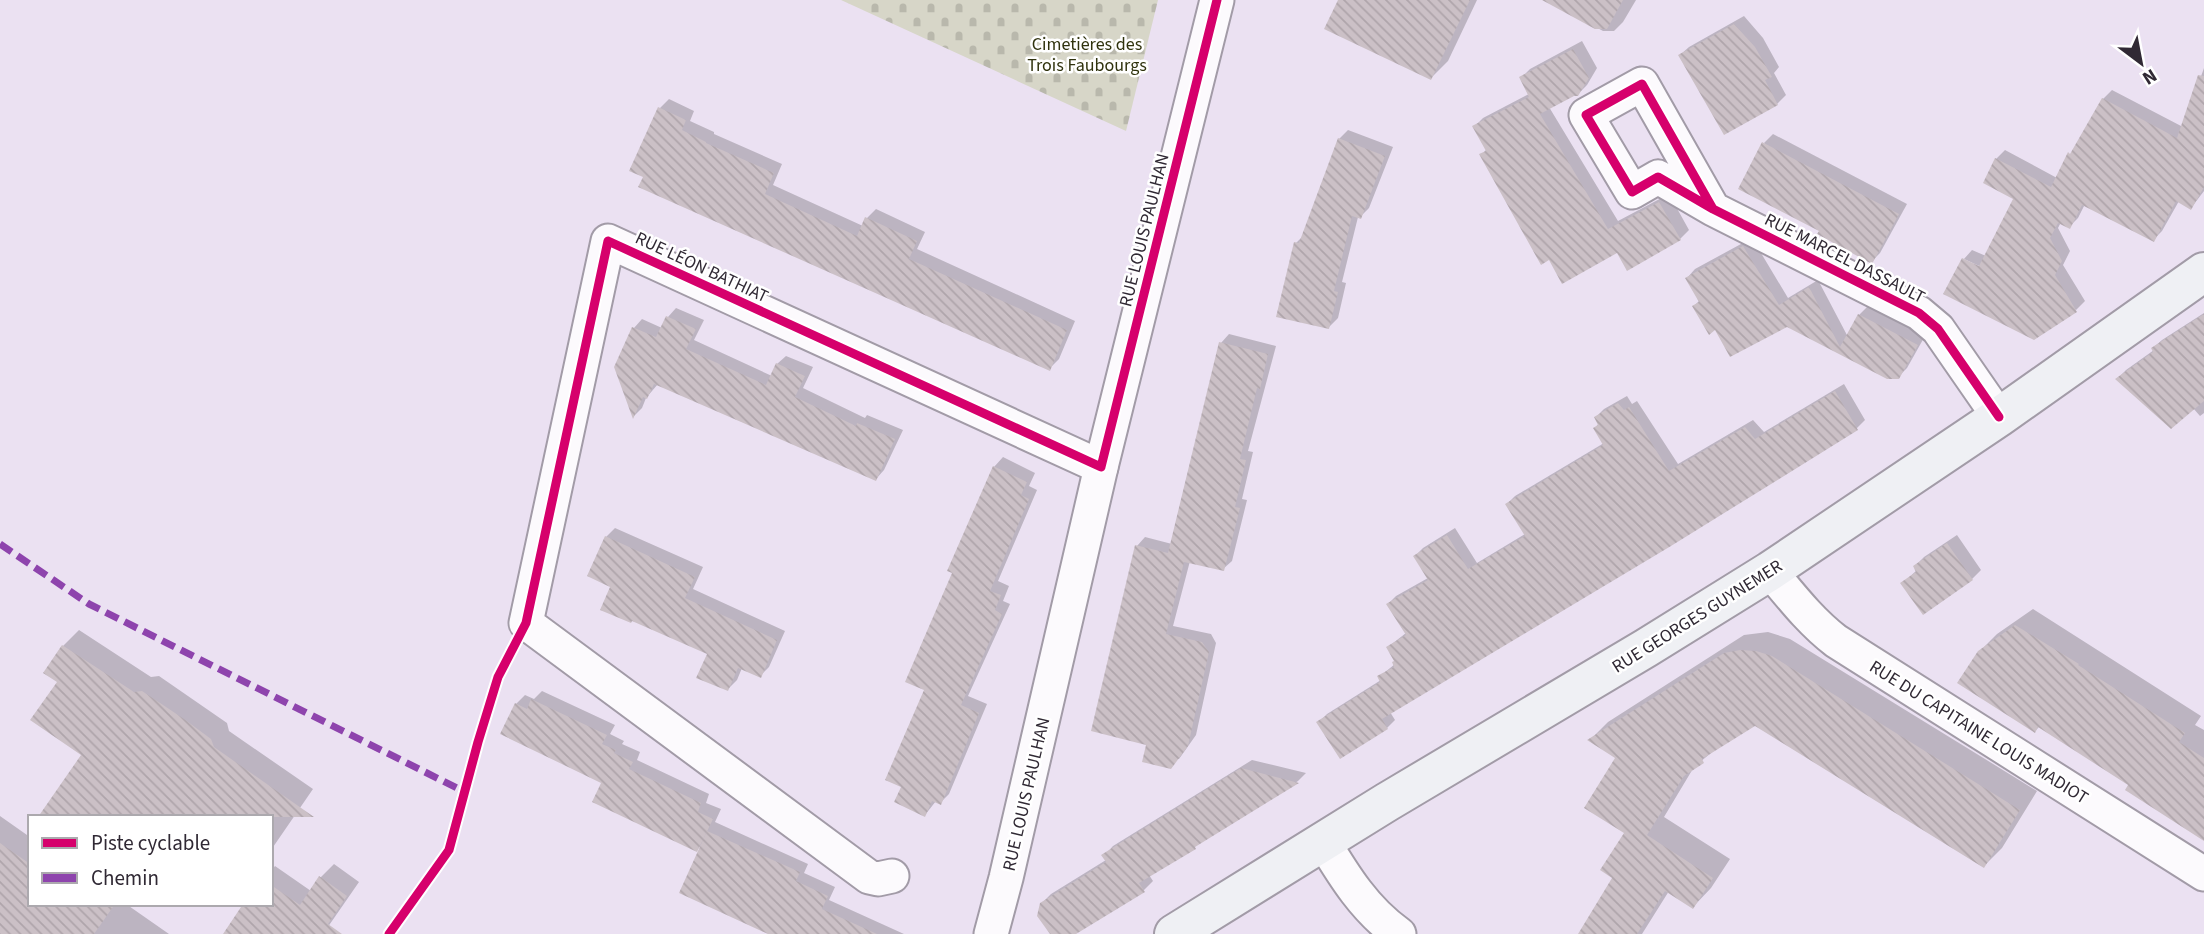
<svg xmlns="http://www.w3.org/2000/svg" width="2204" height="934" font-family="'Source Sans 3',sans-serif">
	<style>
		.cemetery { fill: url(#cemetery-stones) }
		.shadow { fill: #0003 }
		.building { fill: url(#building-back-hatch) }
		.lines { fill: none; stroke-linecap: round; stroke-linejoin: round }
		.minor-casing { stroke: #a29ba7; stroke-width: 37 }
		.secondary-casing { stroke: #a29ba7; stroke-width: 42 }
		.minor { stroke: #fcfafd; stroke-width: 33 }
		.secondary { stroke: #eff0f4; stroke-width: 38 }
		.quiet { stroke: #8e44ad; stroke-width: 7; stroke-dasharray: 14 7; stroke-linecap: butt }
		.cycleway-casing { stroke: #fff; stroke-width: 13 }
		.cycleway { stroke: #d6006c; stroke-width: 9 }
		.labels { text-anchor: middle; stroke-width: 5; stroke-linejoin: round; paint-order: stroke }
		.park-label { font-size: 18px; fill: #2f320d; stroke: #fff }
		.street-label { font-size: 18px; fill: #302934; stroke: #fff }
	</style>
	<defs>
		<pattern id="cemetery-stones" width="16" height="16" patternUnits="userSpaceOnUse" patternTransform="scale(1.75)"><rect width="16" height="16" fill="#d7d6c8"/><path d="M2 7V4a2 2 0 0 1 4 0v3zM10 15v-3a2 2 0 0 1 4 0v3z" fill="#b9b8ac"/></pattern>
		<pattern id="building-back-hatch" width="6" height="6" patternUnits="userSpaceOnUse" patternTransform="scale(1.75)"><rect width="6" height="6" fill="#cbc0c6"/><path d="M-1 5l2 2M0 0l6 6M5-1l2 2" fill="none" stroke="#afa5ab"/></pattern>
	</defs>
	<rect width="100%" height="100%" fill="#ebe1f2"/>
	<path class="cemetery" d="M841 0H1158L1126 131Z"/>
	<g class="shadow">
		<path d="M1340 0H1477L1448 61 1431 78Z"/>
		<path d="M1561 0H1636L1623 22 1614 31H1603L1557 6Z"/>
		<path d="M1744 16 1763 38 1779 67 1774 73 1786 95 1777 104 1725 133 1680 55 1689 47Z"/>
		<path d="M1582 41 1597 68 1587 85 1578 94H1573L1549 107 1618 221 1669 194 1689 230 1680 239 1617 251 1481 155 1487 149 1474 127 1483 118 1529 94 1521 78 1530 69Z"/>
		<path d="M2204 68V191L2191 208 2179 201 2162 231 2153 240 2085 204 2078 218 2069 227 2061 222 2058 228 2070 251 2063 265 2085 301 2076 310 1964 259 1972 250 1986 256 2016 199 1985 182 1996 159 2005 150 2057 178 2103 99 2112 90 2183 127Z"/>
		<path d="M669 99 694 111 690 121 714 132V134L782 164 773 185 863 226 867 218 876 209 925 232 917 249 1075 321 1059 359 1049 369 645 176 660 108Z"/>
		<path d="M1348 130 1393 147 1369 208 1360 217H1358L1342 282 1346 283 1338 318 1329 327 1296 243 1305 234 1339 139Z"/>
		<path d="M1773 134 1907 204 1880 253 1871 262 1764 143Z"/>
		<path d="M1752 238 1788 298 1818 280 1848 337 1859 315 1868 306 1925 336 1907 368 1898 377 1787 325 1716 328 1694 306 1700 300 1687 278 1695 269Z"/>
		<path d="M676 308 704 320 694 340 772 376 777 364 786 356 813 367 803 388 865 418 867 415 903 430 884 470 876 479 658 384 646 398 642 408 634 416 616 367 634 328 642 319 662 328 668 317Z"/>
		<path d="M2204 313V413L2200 416 2193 408 2117 379 2126 370 2154 350 2153 348 2162 340Z"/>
		<path d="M1229 334 1276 346 1248 451 1253 452 1242 499 1247 500 1232 561 1223 569 1190 561 1173 626 1211 634 1216 643 1196 735 1179 759 1148 744 1137 546 1145 537 1172 544 1221 343Z"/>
		<path d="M1844 384 1865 420 1857 428 1670 544 1390 712 1395 720 1387 728 1340 756 1319 722 1327 714 1381 680 1379 677 1395 664V661L1388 647 1406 633 1388 604 1396 596 1428 578 1415 556 1423 548 1455 528 1477 563 1525 534 1507 504 1515 496 1604 443 1595 428 1599 423 1596 417 1604 409 1627 396 1632 404 1637 401 1678 464 1753 420 1764 432Z"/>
		<path d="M1003 457 1035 473 1029 486 1037 490 998 581 1009 586 1003 601 1010 604 968 696 987 704 949 794 940 803 936 801 925 815 903 786 954 572 994 467Z"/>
		<path d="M615 528 703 567 693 589 785 631 769 667 760 676 742 668 737 680 728 689 710 654 613 586 606 537Z"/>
		<path d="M1957 535 1981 570 1972 579 1903 583 1917 570 1915 566 1924 557Z"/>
		<path d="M2033 609 2201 716 2195 725 2204 730V828L2040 726 2035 731 1979 652 1997 634Z"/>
		<path d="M79 630 151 677 159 676 227 723 229 731 313 789 271 850V817L83 754 59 681 45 672 63 646Z"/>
		<path d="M1768 632 1790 639 2037 791 2002 848 1984 866 1755 724 1717 748 1694 767 1664 817 1730 859 1711 888 1693 907 1669 891 1642 934H1580L1614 878 1626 833 1618 757 1590 740 1608 722 1744 635Z"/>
		<path d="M542 691 615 725 610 734 624 741 622 744 640 752 637 760 709 794 706 803 721 809 715 822 808 864 804 873 835 887 829 900 904 934H771L703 843 697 850 603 782 516 704 525 695 534 699Z"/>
		<path d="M1252 760 1306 773 1298 781 1149 875 1153 881 1143 891 1073 934H1052L1041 904 1051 894 1106 860 1104 856 1113 846Z"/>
		<path d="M0 816 27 835 30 832V904H126L169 934H0Z"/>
		<path d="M334 864 359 882 323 934H225L271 904V871L275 866 311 891 321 877Z"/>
	</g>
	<g class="building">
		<path d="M1338 0H1470L1431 80 1324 29Z"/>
		<path d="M1542 0H1623L1607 29H1595Z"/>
		<path d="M1734 24 1755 47 1772 77 1765 80 1778 105 1724 135 1678 55Z"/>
		<path d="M1573 49 1589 78 1578 96H1574L1540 114 1608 229 1659 202 1681 240 1627 271 1617 253 1562 284 1549 260 1541 265 1479 154 1486 151 1472 126 1529 97 1519 77Z"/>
		<path d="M2198 75 2204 76V187L2191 210 2176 201 2154 242 2082 205 2070 229 2058 223 2050 238 2062 261 2055 275 2077 312 2034 340 1943 294 1962 258 1979 266 2013 199 1983 183 1995 158 2051 187 2068 152 2070 154 2102 98 2177 138Z"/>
		<path d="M658 107 686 120 682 130 706 142V143L774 173 765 194 857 236 865 217 917 241 909 259 1067 330 1050 371 638 187 643 177 629 171Z"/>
		<path d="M1338 138 1385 156 1361 219 1352 216 1334 291 1338 292 1329 329 1276 317 1294 242 1299 243Z"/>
		<path d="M1762 142 1899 214 1872 264 1817 234 1819 231 1738 189Z"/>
		<path d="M1743 246 1779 305 1809 287 1840 347 1858 314 1918 345 1899 379H1887L1787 327 1730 357 1715 330 1709 335 1692 306 1699 302 1685 278Z"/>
		<path d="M2204 314V401L2171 429 2115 379 2153 352 2151 348Z"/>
		<path d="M666 316 696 329 686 349 766 385 776 363 798 373 805 376 795 397 856 426 857 423 895 439 876 481 654 384 647 399 643 397 633 419 614 367 632 327 656 337Z"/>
		<path d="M1219 342 1268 354 1260 389 1257 388 1240 459 1246 460 1235 507 1240 508 1224 571 1184 562 1166 634 1202 642 1209 652 1188 746 1171 769 1142 762 1146 745 1091 731 1135 545 1168 553Z"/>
		<path d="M1835 391 1858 430 1671 546 1382 719 1388 729 1340 759 1316 722 1380 682 1377 676 1394 667 1392 662 1394 661 1386 647 1406 635 1386 604 1428 580 1413 556 1447 535 1468 569 1525 536 1505 504 1603 445 1593 428 1598 425 1594 417 1618 403 1624 410 1629 407 1669 471 1745 427 1755 439Z"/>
		<path d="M993 466 1027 482 1021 495 1029 499 990 591 1001 595 995 610 1002 614 961 705 979 713 941 805 932 801 925 817 894 802 901 787 885 780 924 690 905 682 952 573 947 571Z"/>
		<path d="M605 536 695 577 685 598 777 640 761 678 738 668 728 691 696 678 707 654 632 621 631 623 600 610 610 587 587 576Z"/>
		<path d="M1947 543 1973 580 1923 615 1900 583 1916 572 1913 566Z"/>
		<path d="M2015 625 2079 664 2078 665 2185 733 2179 742 2204 758V841L2125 790 2128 785 2038 727 2035 733 1957 683 1978 651Z"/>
		<path d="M62 645 134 692 142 691 184 719 211 739 214 747 314 817H38L81 755 30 720 57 682 43 673Z"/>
		<path d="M1740 650 1756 651 1772 656 2020 810 1984 868 1755 726 1702 759 1704 763 1684 776 1647 835 1713 878 1693 909 1665 891 1637 934H1578L1612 878 1600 870 1624 833 1584 808 1615 758 1587 740 1724 653Z"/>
		<path d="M531 699 607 735 602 744 616 750 614 753 633 762 629 769 701 803 698 812 713 819 697 852 592 802 601 783 500 734 515 703 527 709Z"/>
		<path d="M1241 768 1299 783 1195 847 1196 849 1139 883 1145 892 1076 934H1050L1037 916 1040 903 1106 862 1101 855Z"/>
		<path d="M707 831 800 872 796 881 828 896 822 909 877 934H768L679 893Z"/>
		<path d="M0 843 30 864V904H115L94 934H0Z"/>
		<path d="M319 876 347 896 328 924 342 934H223L243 904H271V885L300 905Z"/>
	</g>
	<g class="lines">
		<g class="minor-casing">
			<g id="minor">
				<path d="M1713 209 1642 84 1586 115 1632 192 1658 177 1713 209 1919 313 1938 329 1999 417"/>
				<path d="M1770 571C1791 596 1810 621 1836 641L2204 874"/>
				<path d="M1323 841C1344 876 1365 910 1399 934"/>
				<path d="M892 876 878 879 869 877 526 623 608 241 1101 467"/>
				<path d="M991 934 1006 878 1101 467 1217 0"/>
			</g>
		</g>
		<g class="secondary-casing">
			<path id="secondary" d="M1174 934 1387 802 1646 648 1770 571 1999 417 2204 272"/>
		</g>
		<use href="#minor" class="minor"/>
		<use href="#secondary" class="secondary"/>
		<path class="quiet" d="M0 544 89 604 465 792"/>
		<g class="cycleway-casing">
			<g id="cycleway">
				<path d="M1713 209 1642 84 1586 115 1632 192 1658 177 1713 209 1919 313 1938 329 1999 417"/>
				<path d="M389 934 449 850 478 742 498 677 526 623 608 241 1101 467 1217 0"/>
			</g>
		</g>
		<use href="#cycleway" class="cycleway"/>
	</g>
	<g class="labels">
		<g class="park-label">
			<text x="1087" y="50">Cimetières des<tspan x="1087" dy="21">Trois Faubourgs</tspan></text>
		</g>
		<g class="street-label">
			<text transform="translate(1144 230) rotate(-76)" y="6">RUE LOUIS PAULHAN</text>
			<text transform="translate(1845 258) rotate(27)" y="6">RUE MARCEL DASSAULT</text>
			<text transform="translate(702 267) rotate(25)" y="6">RUE LÉON BATHIAT</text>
			<text transform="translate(1697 616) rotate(-32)" y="6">RUE GEORGES GUYNEMER</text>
			<text transform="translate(1979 732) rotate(32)" y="6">RUE DU CAPITAINE LOUIS MADIOT</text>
			<text transform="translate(1026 794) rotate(-77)" y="6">RUE LOUIS PAULHAN</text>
		</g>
	</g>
	<rect x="28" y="815" width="245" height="91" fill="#ffffff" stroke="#aca9ae" stroke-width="2"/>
	<rect x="42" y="838" width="35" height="10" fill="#d6006c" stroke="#aca9ae" stroke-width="2"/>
	<text x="91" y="850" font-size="21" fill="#302934">Piste cyclable</text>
	<rect x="42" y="873" width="35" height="10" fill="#8e44ad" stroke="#aca9ae" stroke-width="2"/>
	<text x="91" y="885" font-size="21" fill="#302934">Chemin</text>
	<g transform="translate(2141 63) rotate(148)" stroke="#ffffff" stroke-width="5" paint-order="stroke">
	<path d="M0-5L12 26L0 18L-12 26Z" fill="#302934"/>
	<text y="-10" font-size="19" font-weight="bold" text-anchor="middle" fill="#302934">N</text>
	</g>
</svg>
